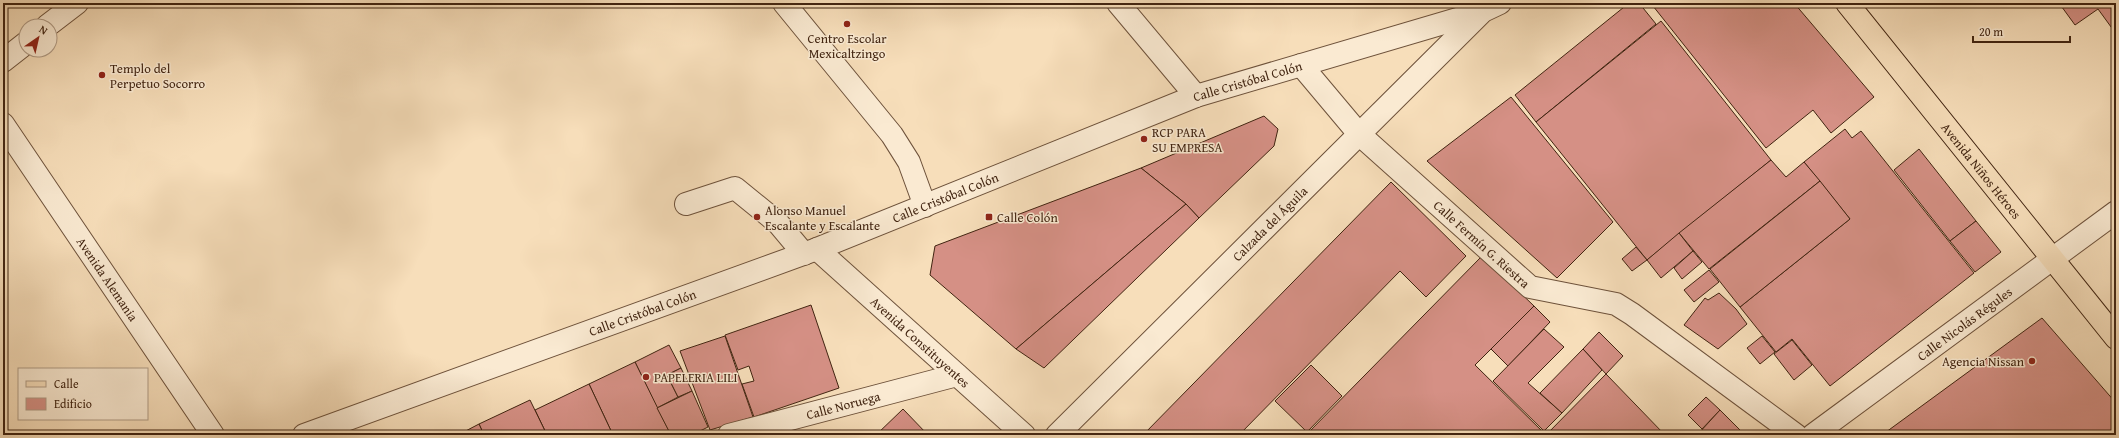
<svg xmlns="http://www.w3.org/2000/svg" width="2119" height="438" font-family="'Gentium Book Plus',serif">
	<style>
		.building { fill: #d59085; stroke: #412411 }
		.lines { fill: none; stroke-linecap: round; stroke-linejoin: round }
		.minor-casing { stroke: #6e523b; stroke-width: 24 }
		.major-casing { stroke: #412411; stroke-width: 24 }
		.minor { stroke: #faead2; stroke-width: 22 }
		.major { stroke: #f7deba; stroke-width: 22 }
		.poi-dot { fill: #8f2418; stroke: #faead2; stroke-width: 1.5 }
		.labels { text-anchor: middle; stroke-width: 3; stroke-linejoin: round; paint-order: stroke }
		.poi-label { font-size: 13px; fill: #412411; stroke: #faead2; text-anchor: start }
		.street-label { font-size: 13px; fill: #412411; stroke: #faead2 }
	</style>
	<rect width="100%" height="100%" fill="#f7deba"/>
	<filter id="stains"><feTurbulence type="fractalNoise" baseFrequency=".005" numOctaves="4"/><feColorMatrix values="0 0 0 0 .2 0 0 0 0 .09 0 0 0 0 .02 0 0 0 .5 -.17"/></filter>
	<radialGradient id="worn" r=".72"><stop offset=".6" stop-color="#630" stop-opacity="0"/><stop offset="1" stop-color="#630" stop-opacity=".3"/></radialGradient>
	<g class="building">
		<path d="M1629 3H1639L1656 24 1536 122 1515 95Z"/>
		<path d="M1660 3H1794L1874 97 1831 133 1813 110 1766 148 1653 6Z"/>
		<path d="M1945 3H1953L1948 7Z"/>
		<path d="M2059 3H2116V30L2114 31 2098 9 2075 25Z"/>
		<path d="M1661 21 1771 160 1647 260 1536 122Z"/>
		<path d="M1511 97 1613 222 1557 278 1427 161Z"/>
		<path d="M1264 116 1278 129 1274 146 1199 218 1186 204 1141 168Z"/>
		<path d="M1845 129 1852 138 1861 131 1974 273 1830 386 1792 339 1776 352 1740 307 1850 219 1804 162Z"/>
		<path d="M1919 149 1976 221 1950 241 1894 170Z"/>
		<path d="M1771 160 1786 177 1804 162 1820 181 1709 269 1679 233Z"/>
		<path d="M1141 168 1186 204 1016 349 930 275 935 246Z"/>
		<path d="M1820 181 1850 219 1740 307 1710 269Z"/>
		<path d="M1391 182 1466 256 1426 297 1400 271 1239 435H1143Z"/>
		<path d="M1186 204 1199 218 1044 368 1016 349Z"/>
		<path d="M1976 221 2001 252 1975 272 1950 241Z"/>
		<path d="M1679 233 1693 251 1661 278 1647 260Z"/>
		<path d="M1636 247 1647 260 1632 271 1622 259Z"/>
		<path d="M1693 251 1702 262 1682 279 1674 268Z"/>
		<path d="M1482 256 1534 306 1475 365 1546 435H1306Z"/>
		<path d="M1709 270 1719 282 1694 302 1684 290Z"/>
		<path d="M1719 293 1736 309 1747 324 1718 349 1684 325 1705 298 1708 300Z"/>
		<path d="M811 305 839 388 754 417 742 384 754 381 749 366 738 370 725 335Z"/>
		<path d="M1534 306 1550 322 1508 366 1491 349Z"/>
		<path d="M2042 318 2116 403V435H1882Z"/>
		<path d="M1544 329 1564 347 1528 383 1562 413 1544 431 1493 381Z"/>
		<path d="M1599 332 1623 356 1606 374 1583 349Z"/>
		<path d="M725 336 753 417 710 430 680 351Z"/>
		<path d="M1762 336 1775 352 1760 364 1747 348Z"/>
		<path d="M1792 340 1812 365 1794 380 1774 354Z"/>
		<path d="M669 345 681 368 667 375 678 397 657 408 635 362Z"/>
		<path d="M1583 349 1602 370 1562 413 1540 393Z"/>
		<path d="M635 362 671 435H613L589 384Z"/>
		<path d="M1311 365 1342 396 1307 432 1275 401Z"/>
		<path d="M681 368 692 391 678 397 667 375Z"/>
		<path d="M1606 374 1664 434 1546 435Z"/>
		<path d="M589 384 613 435H547L535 410Z"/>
		<path d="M692 391 708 427 692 435H671L657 408Z"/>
		<path d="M1706 397 1720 410 1702 429 1688 415Z"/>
		<path d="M530 400 547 435H484L479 424Z"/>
		<path d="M903 409 928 435H876Z"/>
		<path d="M1720 410 1745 435H1702L1699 433Z"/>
		<path d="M479 424 484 435H458Z"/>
	</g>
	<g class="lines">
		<g class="minor-casing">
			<g id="minor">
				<path d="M784 3 892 135 909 162 925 206"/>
				<path d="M1118 3 1196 96"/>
				<path d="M47 26 77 3"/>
				<path d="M3 61 26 43"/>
				<path id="s1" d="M1301 65 1359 134 1530 287 1616 304 1632 314 1796 435"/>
				<path id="s2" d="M3 124 213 435"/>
				<path d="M686 204 735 188 778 223 804 254"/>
				<path id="s3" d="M817 249 1024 435"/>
				<path id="s4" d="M304 435 817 249 1196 96 1481 12 1500 3"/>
				<path id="s5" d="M729 435 957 375"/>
				<path id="s6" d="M1057 435 1480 14"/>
				<path id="s7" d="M1813 435 2116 212"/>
			</g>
		</g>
		<g class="major-casing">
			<g id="major">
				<path id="s8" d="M1847 3 2116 338"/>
			</g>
		</g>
		<use href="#minor" class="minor"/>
		<use href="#major" class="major"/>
	</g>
	<g class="poi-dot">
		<circle cx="847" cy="24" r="4"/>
		<circle cx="102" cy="75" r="4"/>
		<circle cx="1144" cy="139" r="4"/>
		<circle cx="757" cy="217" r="4"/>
		<rect x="985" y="213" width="8" height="8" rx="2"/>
		<circle cx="2032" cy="361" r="4"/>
		<circle cx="646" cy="377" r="4"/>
	</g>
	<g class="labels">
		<g class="poi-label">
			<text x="847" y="43" text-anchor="middle">Centro Escolar<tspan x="847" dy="15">Mexicaltzingo</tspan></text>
			<text x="110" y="73">Templo del<tspan x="110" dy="15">Perpetuo Socorro</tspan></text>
			<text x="1152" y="137">RCP PARA<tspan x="1152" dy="15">SU EMPRESA</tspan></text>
			<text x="765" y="215">Alonso Manuel<tspan x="765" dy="15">Escalante y Escalante</tspan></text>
			<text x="997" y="222">Calle Colón</text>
			<text x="2024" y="366" text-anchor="end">Agencia Nissan</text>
			<text x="654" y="382">PAPELERIA LILI</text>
		</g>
		<g class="street-label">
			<text dy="5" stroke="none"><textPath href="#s4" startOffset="1008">Calle Cristóbal Colón</textPath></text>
			<text dy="5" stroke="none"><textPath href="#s8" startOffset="215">Avenida Niños Héroes</textPath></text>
			<text dy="5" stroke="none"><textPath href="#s4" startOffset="684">Calle Cristóbal Colón</textPath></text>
			<text dy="5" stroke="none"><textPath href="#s6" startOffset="300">Calzada del Águila</textPath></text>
			<text dy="5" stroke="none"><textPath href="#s1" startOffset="255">Calle Fermín G. Riestra</textPath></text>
			<text dy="5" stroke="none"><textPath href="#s2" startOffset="187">Avenida Alemania</textPath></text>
			<text dy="5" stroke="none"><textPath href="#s4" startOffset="360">Calle Cristóbal Colón</textPath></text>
			<text dy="5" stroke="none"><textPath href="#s7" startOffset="188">Calle Nicolás Régules</textPath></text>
			<text dy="5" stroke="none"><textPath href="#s3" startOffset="139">Avenida Constituyentes</textPath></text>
			<text dy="5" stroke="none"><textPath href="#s5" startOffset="118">Calle Noruega</textPath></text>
		</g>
	</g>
	<rect width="2119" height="438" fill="none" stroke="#f7deba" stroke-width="16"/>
	<rect x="4" y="4" width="2111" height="430" fill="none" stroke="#412411" stroke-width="2"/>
	<rect x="8" y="8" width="2103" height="422" fill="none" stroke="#412411"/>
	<rect x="18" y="368" width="130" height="52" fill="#faead2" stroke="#b09b85"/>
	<rect x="26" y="381" width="20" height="6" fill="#f7deba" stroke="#b09b85"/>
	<text x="54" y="388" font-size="12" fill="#412411">Calle</text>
	<rect x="26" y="398" width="20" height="12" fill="#d59085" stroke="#b09b85"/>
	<text x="54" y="408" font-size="12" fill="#412411">Edificio</text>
	<g transform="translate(38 38) rotate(34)"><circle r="19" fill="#faead2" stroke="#b09b85"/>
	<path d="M0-3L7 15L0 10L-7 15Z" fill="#8f2418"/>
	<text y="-6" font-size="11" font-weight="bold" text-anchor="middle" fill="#412411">N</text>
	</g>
	<path d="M1973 36v6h97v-6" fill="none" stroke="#412411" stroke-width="2"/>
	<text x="1979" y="36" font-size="12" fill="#412411" stroke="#faead2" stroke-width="3" paint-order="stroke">20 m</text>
	<rect width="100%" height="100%" filter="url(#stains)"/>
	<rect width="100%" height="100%" fill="url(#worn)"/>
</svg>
